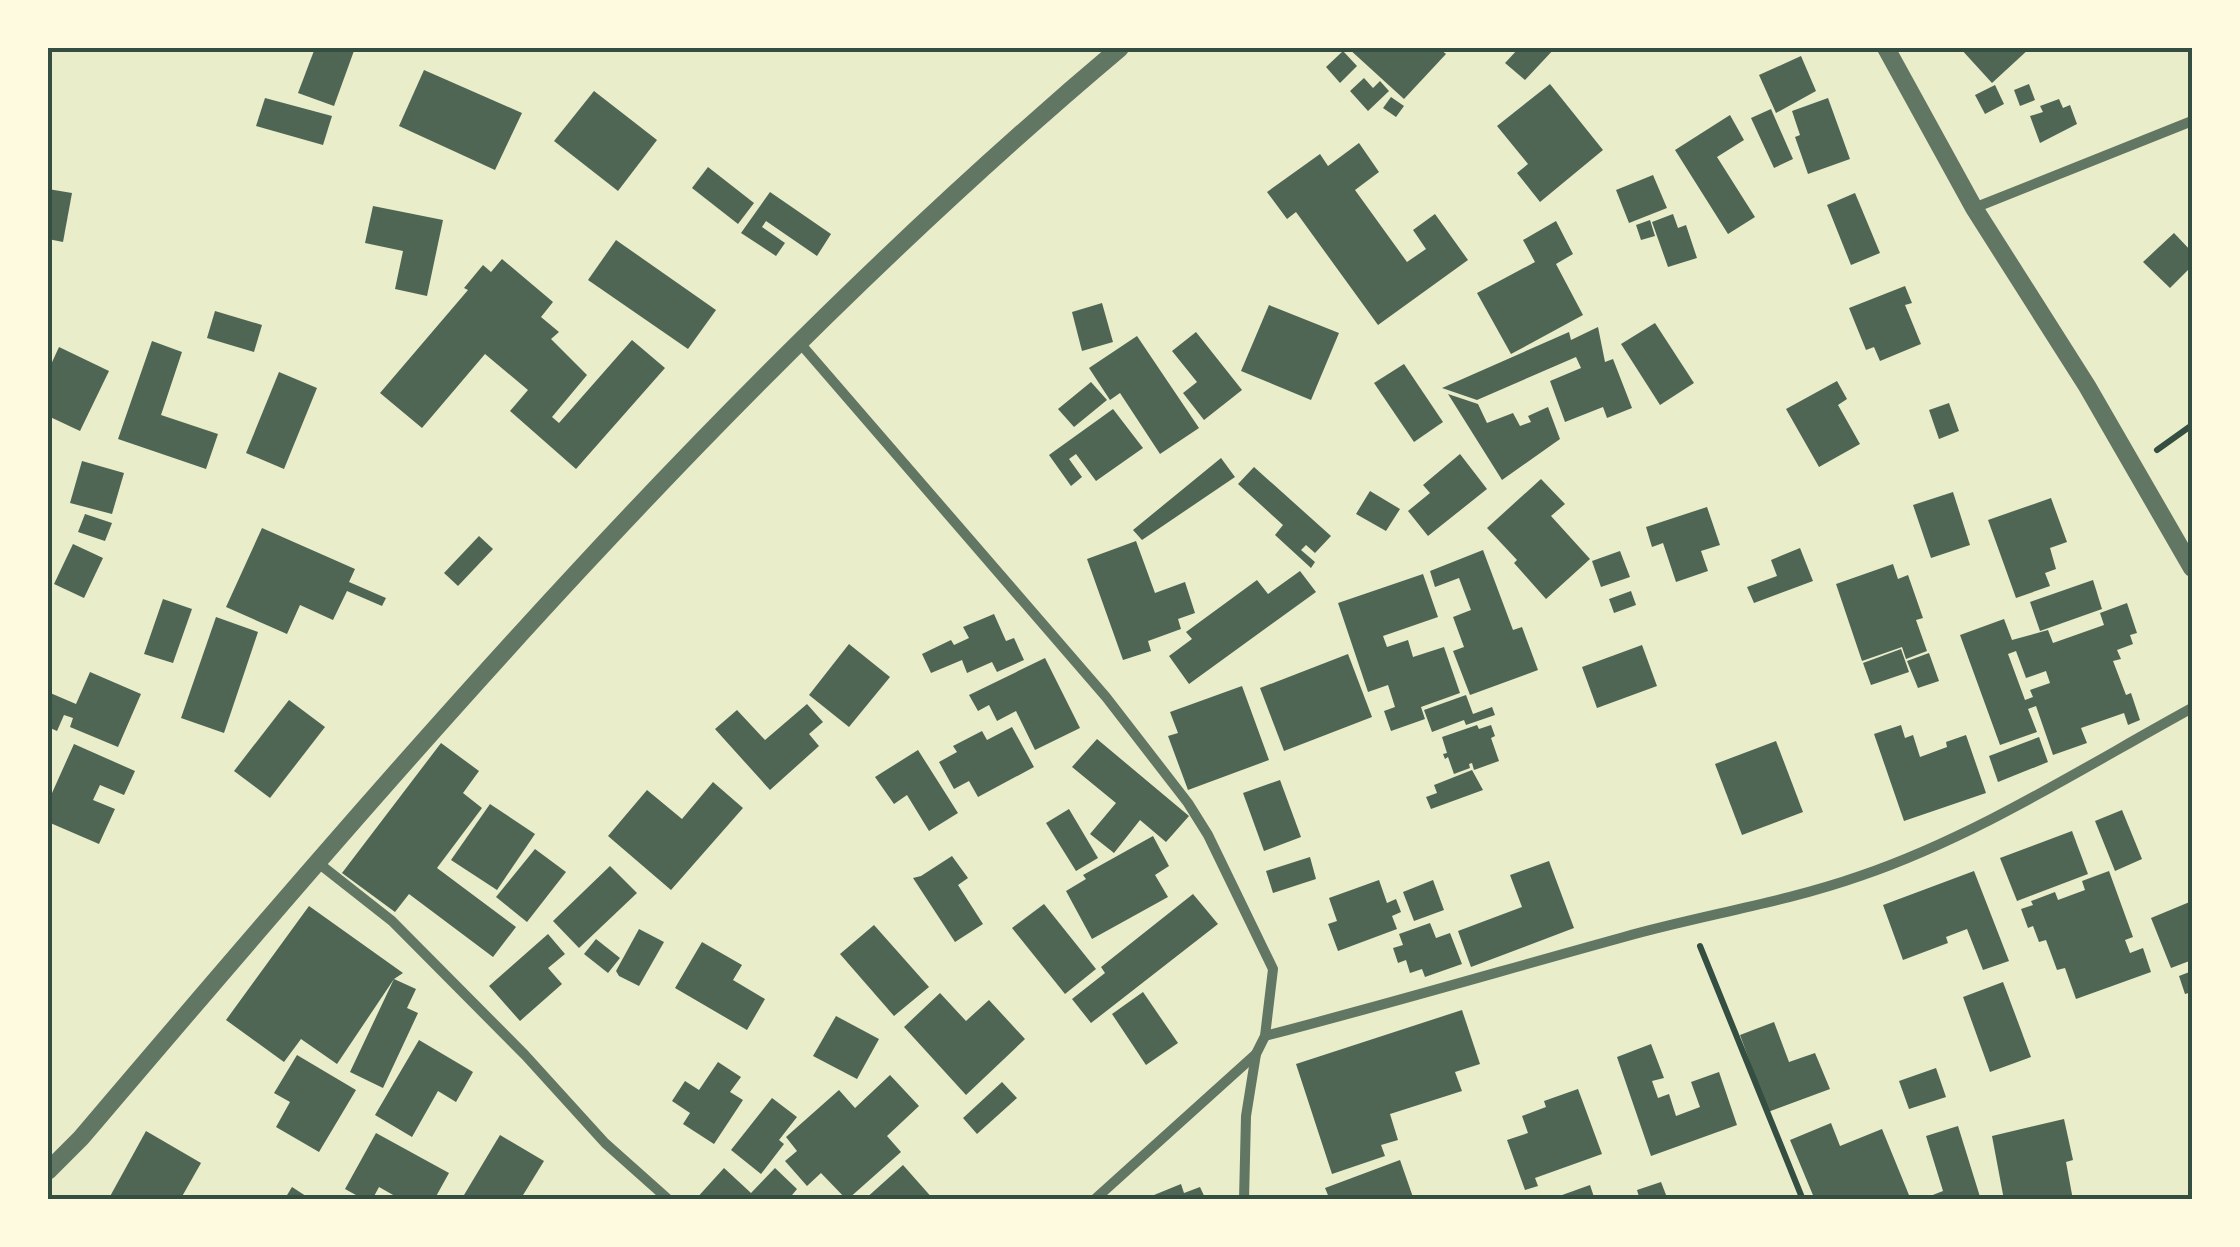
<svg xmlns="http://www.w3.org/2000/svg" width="2240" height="1247" font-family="'PT Sans Narrow',sans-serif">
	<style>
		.building { fill: #4f6655; fill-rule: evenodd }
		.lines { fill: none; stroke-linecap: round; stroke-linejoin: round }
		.path { stroke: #344e41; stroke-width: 6 }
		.minor { stroke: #617663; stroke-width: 10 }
		.tertiary { stroke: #617663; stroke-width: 18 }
		.neatline { fill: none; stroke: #344e41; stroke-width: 4 }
	</style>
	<rect width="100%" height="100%" fill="#e9edc9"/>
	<g class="building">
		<path d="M315 48H355L334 106 298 93Z"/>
		<path d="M1348 48H1439L1446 54 1404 99Z"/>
		<path d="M1519 48H1555L1525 80 1505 63Z"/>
		<path d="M1960 48H2030L1992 83Z"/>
		<path d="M1343 51 1357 66 1340 83 1326 67Z"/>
		<path d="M1801 56 1816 91 1776 113 1759 75Z"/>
		<path d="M424 70 522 113 495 170 399 126Z"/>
		<path d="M1364 78 1373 88 1380 81 1389 91 1368 111 1350 91Z"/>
		<path d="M1550 84 1603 150 1540 202 1517 173 1528 164 1497 126Z"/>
		<path d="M2029 84 2035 100 2020 106 2014 90Z"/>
		<path d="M1995 85 2004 104 1985 114 1975 95Z"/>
		<path d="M594 91 657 140 618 191 554 141Z"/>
		<path d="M1391 97 1404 106 1396 117 1383 108Z"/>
		<path d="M265 98 332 116 323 145 256 126Z"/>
		<path d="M1828 98 1850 159 1808 174 1795 137 1800 135 1792 111Z"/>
		<path d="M2059 99 2063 108 2070 105 2077 124 2040 143 2030 116 2043 112 2040 106Z"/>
		<path d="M1771 109 1793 159 1774 168 1751 118Z"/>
		<path d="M1730 115 1744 140 1717 157 1755 217 1728 234 1675 150Z"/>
		<path d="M1359 143 1379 172 1355 190 1407 262 1426 249 1413 230 1435 214 1468 260 1378 325 1296 212 1287 219 1267 192 1320 154 1328 166Z"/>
		<path d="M708 167 754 203 738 224 692 188Z"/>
		<path d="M1653 175 1667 208 1629 223 1616 190Z"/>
		<path d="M48 189 72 193 63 242 48 239Z"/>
		<path d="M770 192 831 234 817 256 766 221 762 227 785 243 776 256 741 233Z"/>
		<path d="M1855 193 1880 253 1851 265 1827 205Z"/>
		<path d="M373 206 443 220 427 296 395 289 403 251 365 243Z"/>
		<path d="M1673 214 1678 228 1686 225 1697 258 1668 267 1652 222Z"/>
		<path d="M1650 220 1655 236 1641 240 1636 225Z"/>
		<path d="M1556 221 1573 254 1556 264 1583 315 1511 354 1477 293 1535 262 1523 240Z"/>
		<path d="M2174 233 2192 252V266L2170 288 2143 262Z"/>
		<path d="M616 240 716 310 688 349 588 280Z"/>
		<path d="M502 259 553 302 541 317 559 332 551 339 587 375 552 417 559 423 632 340 665 368 576 469 510 411 528 390 485 354 422 428 380 393 468 290 464 288 483 265 491 272Z"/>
		<path d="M1905 286 1912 303 1905 305 1921 344 1880 361 1874 347 1866 350 1849 308Z"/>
		<path d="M1102 303 1113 342 1082 351 1072 312Z"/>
		<path d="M1269 305 1339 333 1311 400 1241 371Z"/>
		<path d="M215 311 262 325 254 352 207 338Z"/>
		<path d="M1655 323 1694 383 1660 405 1621 344Z"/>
		<path d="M1598 327 1605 362 1613 359 1632 408 1607 418 1603 407 1565 422 1550 381 1581 368 1576 357 1477 400 1442 388 1569 332 1571 340Z"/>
		<path d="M1196 332 1242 390 1204 420 1183 393 1197 382 1172 351Z"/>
		<path d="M1137 336 1199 428 1160 454 1120 393 1110 400 1089 368Z"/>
		<path d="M152 341 182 352 161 415 218 434 206 469 118 439Z"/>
		<path d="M59 347 109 371 80 431 48 416V371Z"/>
		<path d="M1404 364 1443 422 1414 442 1374 383Z"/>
		<path d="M279 372 317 388 284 469 246 453Z"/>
		<path d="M1837 381 1847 399 1838 405 1860 444 1819 467 1786 409Z"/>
		<path d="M1091 382 1107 400 1074 427 1058 409Z"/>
		<path d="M1448 394 1478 404 1487 423 1513 413 1520 426 1531 422 1528 416 1548 407 1560 439 1502 480Z"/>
		<path d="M1949 403 1959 431 1939 439 1929 410Z"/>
		<path d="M1113 409 1143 448 1096 481 1076 454 1069 459 1082 477 1071 486 1049 455Z"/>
		<path d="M1460 454 1487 489 1428 536 1408 511 1430 493 1423 485Z"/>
		<path d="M1221 458 1235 477 1142 540 1133 530Z"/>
		<path d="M82 461 124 473 112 514 70 503Z"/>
		<path d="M1254 467 1331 536 1315 553 1306 545 1301 550 1315 562 1311 568 1275 535 1283 525 1238 484Z"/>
		<path d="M1541 479 1565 504 1551 516 1590 559 1546 599 1514 563 1517 560 1487 528Z"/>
		<path d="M1370 491 1400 509 1386 531 1356 514Z"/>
		<path d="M1953 492 1970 545 1931 558 1913 505Z"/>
		<path d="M2051 498 2067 542 2050 548 2056 569 2045 573 2050 586 2016 598 1988 520Z"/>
		<path d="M1707 507 1720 545 1701 551 1708 571 1676 582 1663 543 1652 547 1646 527Z"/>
		<path d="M85 514 112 523 105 541 78 532Z"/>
		<path d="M262 528 355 569 349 582 386 598 382 606 347 591 333 620 300 605 287 634 226 607Z"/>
		<path d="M479 536 493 549 458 586 444 573Z"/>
		<path d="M1136 541 1155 593 1185 582 1195 613 1178 619 1181 629 1148 641 1151 651 1123 660 1087 559Z"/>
		<path d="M73 544 103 558 84 598 54 584Z"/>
		<path d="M1800 548 1813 581 1754 603 1747 587 1777 576 1771 560Z"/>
		<path d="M1483 550 1513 630 1522 627 1538 670 1470 695 1453 651 1464 647 1453 617 1471 610 1459 578 1435 587 1430 571Z"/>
		<path d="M1620 551 1630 577 1601 587 1592 561Z"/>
		<path d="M1893 564 1898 579 1908 575 1923 618 1916 620 1927 651 1906 659 1902 647 1862 661 1836 584Z"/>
		<path d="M1300 571 1316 592 1189 684 1169 656 1192 639 1186 632 1257 580 1268 594Z"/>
		<path d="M1423 574 1438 617 1383 636 1387 647 1408 640 1413 657 1444 647 1460 693 1421 707 1425 719 1391 731 1384 711 1395 707 1388 685 1368 692 1338 603Z"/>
		<path d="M2093 580 2102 609 2040 631 2030 602Z"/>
		<path d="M1631 591 1636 605 1614 613 1609 599Z"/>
		<path d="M163 599 192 609 173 663 144 654Z"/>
		<path d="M2127 603 2137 633 2130 635 2133 644 2117 650 2121 659 2113 661 2126 695 2131 693 2140 720 2128 725 2124 713 2081 728 2087 743 2053 755 2036 706 2028 709 2037 732 2000 745 1960 635 2004 619 2012 640 2048 630 2053 643 2104 625 2100 613ZM2016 651 2026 678 2046 671 2050 683 2030 690 2033 697 2025 700 2008 654Z"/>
		<path d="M994 614 1006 641 1014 638 1024 660 997 672 992 662 967 673 962 660 931 673 922 654 951 640 954 645 969 638 963 627Z"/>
		<path d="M216 617 258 632 224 733 181 718Z"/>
		<path d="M849 644 890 677 849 727 809 695Z"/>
		<path d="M1642 645 1657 686 1597 708 1582 667Z"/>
		<path d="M1901 649 1909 672 1871 685 1863 663Z"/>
		<path d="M1929 653 1939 681 1918 688 1907 661Z"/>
		<path d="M1348 654 1372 717 1284 751 1260 688Z"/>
		<path d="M1045 658 1080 728 1035 750 1016 711 997 721 989 705 978 711 969 695Z"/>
		<path d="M90 672 141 694 118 747 70 727 73 718 64 715 57 731 48 727V692L76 704Z"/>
		<path d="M1242 686 1269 760 1188 790 1168 736 1178 733 1170 712Z"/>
		<path d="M1466 695 1473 714 1492 707 1495 715 1466 725 1464 720 1432 732 1424 710Z"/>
		<path d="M289 700 325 727 270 798 234 771Z"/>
		<path d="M807 704 823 722 809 734 819 746 770 790 715 729 737 710 765 740Z"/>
		<path d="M1477 725 1479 729 1491 725 1495 736 1491 738 1499 761 1474 770 1472 763 1469 764 1470 768 1454 774 1448 757 1445 759 1443 754 1447 753 1442 737Z"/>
		<path d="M1901 725 1905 738 1913 735 1920 757 1947 747 1946 742 1966 735 1986 793 1904 821 1874 734Z"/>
		<path d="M1012 727 1034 767 978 797 969 781 954 789 939 762 957 752 953 746 982 731 987 740Z"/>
		<path d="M2039 737 2048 762 1998 782 1989 756Z"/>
		<path d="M1097 739 1189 816 1166 842 1140 820 1114 853 1090 834 1116 803 1072 767Z"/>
		<path d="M1776 741 1803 812 1742 835 1715 764Z"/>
		<path d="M441 743 479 771 463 793 482 808 437 868 516 927 493 957 409 894 395 912 342 873Z"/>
		<path d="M74 744 135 771 124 795 100 785 93 800 115 809 99 844 48 822V802Z"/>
		<path d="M918 750 958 813 929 831 907 795 894 804 875 777Z"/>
		<path d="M1472 770 1483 790 1431 809 1426 797 1437 793 1434 785Z"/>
		<path d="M1280 780 1301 837 1264 851 1243 793Z"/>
		<path d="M713 782 743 808 671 890 608 836 647 790 682 819Z"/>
		<path d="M490 804 535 834 497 890 451 860Z"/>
		<path d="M1069 809 1098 858 1076 871 1046 823Z"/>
		<path d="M2122 810 2142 859 2115 871 2095 821Z"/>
		<path d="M2072 831 2088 874 2017 901 2000 858Z"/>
		<path d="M1153 836 1169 866 1155 875 1168 897 1092 939 1066 891 1086 879 1083 875Z"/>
		<path d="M535 849 566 872 527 922 496 897Z"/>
		<path d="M952 856 968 878 958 885 983 924 955 942 913 878 921 876Z"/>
		<path d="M1310 857 1316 879 1273 893 1266 871Z"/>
		<path d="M1549 861 1574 928 1471 967 1458 931 1522 907 1510 875Z"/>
		<path d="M610 866 637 893 579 948 553 921Z"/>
		<path d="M1974 871 2009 961 1983 970 1967 929 1946 937 1948 943 1903 960 1883 905Z"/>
		<path d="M2109 871 2133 937 2125 940 2130 953 2143 948 2151 972 2076 999 2065 968 2057 970 2046 940 2039 942 2033 926 2028 928 2021 909 2033 905 2031 901 2055 892 2058 900 2085 890 2082 881Z"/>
		<path d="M1379 880 1387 903 1396 899 1401 912 1392 916 1397 929 1338 951 1328 924 1337 921 1329 898Z"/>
		<path d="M1433 880 1444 910 1414 921 1403 892Z"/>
		<path d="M1193 894 1218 924 1091 1023 1072 999 1105 973 1101 967Z"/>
		<path d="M2192 901V960L2171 968 2151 918Z"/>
		<path d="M1044 904 1096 969 1065 994 1012 928Z"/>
		<path d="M309 906 403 973 394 979 416 989 407 1008 418 1013 383 1088 350 1072 394 979 337 1064 301 1039 284 1062 226 1020Z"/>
		<path d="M1430 923 1436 938 1450 933 1462 964 1425 977 1422 969 1410 973 1406 960 1398 963 1393 948 1403 945 1399 934Z"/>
		<path d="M874 925 929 987 894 1016 840 954Z"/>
		<path d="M639 929 664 942 639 986 619 976 616 971Z"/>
		<path d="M548 934 565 954 548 968 562 984 520 1021 489 986Z"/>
		<path d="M596 939 620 958 608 973 584 954Z"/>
		<path d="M702 942 742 965 733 980 765 999 747 1030 675 988Z"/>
		<path d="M2192 971V992L2185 994 2179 976Z"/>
		<path d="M2003 982 2031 1057 1990 1072 1963 997Z"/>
		<path d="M1143 992 1178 1043 1146 1065 1112 1014Z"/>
		<path d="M940 993 966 1021 989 1000 1025 1039 966 1095 904 1027Z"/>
		<path d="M1462 1010 1480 1064 1455 1072 1462 1091 1390 1114 1398 1140 1381 1145 1385 1156 1332 1174 1296 1064Z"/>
		<path d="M836 1016 879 1039 857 1079 813 1056Z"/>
		<path d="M1774 1022 1789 1062 1815 1053 1830 1089 1768 1112 1740 1035Z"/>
		<path d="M419 1040 473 1072 456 1102 438 1091 412 1137 375 1115Z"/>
		<path d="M1651 1044 1664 1078 1652 1081 1658 1098 1669 1094 1676 1116 1700 1107 1691 1082 1719 1072 1737 1125 1651 1156 1617 1057Z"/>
		<path d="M297 1055 356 1090 319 1152 276 1127 290 1102 274 1093Z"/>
		<path d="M718 1062 741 1077 730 1092 743 1100 714 1144 683 1124 690 1113 672 1101 685 1081 699 1090Z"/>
		<path d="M1936 1068 1946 1097 1909 1109 1899 1081Z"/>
		<path d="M890 1075 919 1106 887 1136 901 1152 847 1200 821 1173 807 1186 785 1161 797 1151 786 1137 839 1090 855 1108Z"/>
		<path d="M1002 1082 1017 1098 977 1134 963 1118Z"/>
		<path d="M1578 1089 1602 1154 1535 1178 1538 1186 1525 1190 1507 1140 1528 1133 1522 1116 1546 1107 1544 1101Z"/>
		<path d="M772 1098 797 1117 779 1140 784 1144 761 1174 731 1150Z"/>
		<path d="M2064 1119 2073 1160 2066 1162 2073 1200H2004L1992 1136Z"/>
		<path d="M1831 1123 1840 1146 1882 1129 1911 1200H1815L1790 1140Z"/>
		<path d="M1958 1126 1981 1200H1920L1943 1191 1926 1136Z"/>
		<path d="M146 1131 201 1163 180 1200H108Z"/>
		<path d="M376 1133 449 1173 434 1200H402L379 1187 372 1200H365L345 1189Z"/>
		<path d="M500 1135 544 1161 520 1200H461Z"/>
		<path d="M1400 1160 1414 1200H1330L1325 1188Z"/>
		<path d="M903 1165 934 1200H864Z"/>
		<path d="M724 1168 751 1193 775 1168 797 1189 788 1200H695Z"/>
		<path d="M1661 1182 1668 1200H1640L1637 1190Z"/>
		<path d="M1181 1184 1184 1193 1200 1187 1206 1200H1156L1154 1195Z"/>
		<path d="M1590 1185 1595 1200H1551V1199Z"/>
		<path d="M292 1187 312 1200H284Z"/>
	</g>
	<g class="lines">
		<g class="path">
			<path d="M2157 450 2192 425"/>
			<path d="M1700 946 1803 1200"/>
		</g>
		<g class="minor">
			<path d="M1974 208 2192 121"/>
			<path d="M799 342 1106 697 1188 803 1208 835 1273 969 1265 1036 1256 1054 1246 1116 1244 1200"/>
			<path d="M317 862 392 921 525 1055 605 1143 669 1200"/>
			<path d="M1265 1036C1385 1005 1504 970 1624 937 1702 915 1783 903 1860 876 1977 836 2084 767 2192 708"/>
			<path d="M1094 1200 1256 1054"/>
		</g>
		<g class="tertiary">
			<path d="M1886 48 1974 208 2087 386 2192 568"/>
			<path d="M48 1171 81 1138C406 756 735 372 1120 48"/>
		</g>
	</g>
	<rect width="2240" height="1247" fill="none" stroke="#fefae0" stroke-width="100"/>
	<rect x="50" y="50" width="2140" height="1147" class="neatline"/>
</svg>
